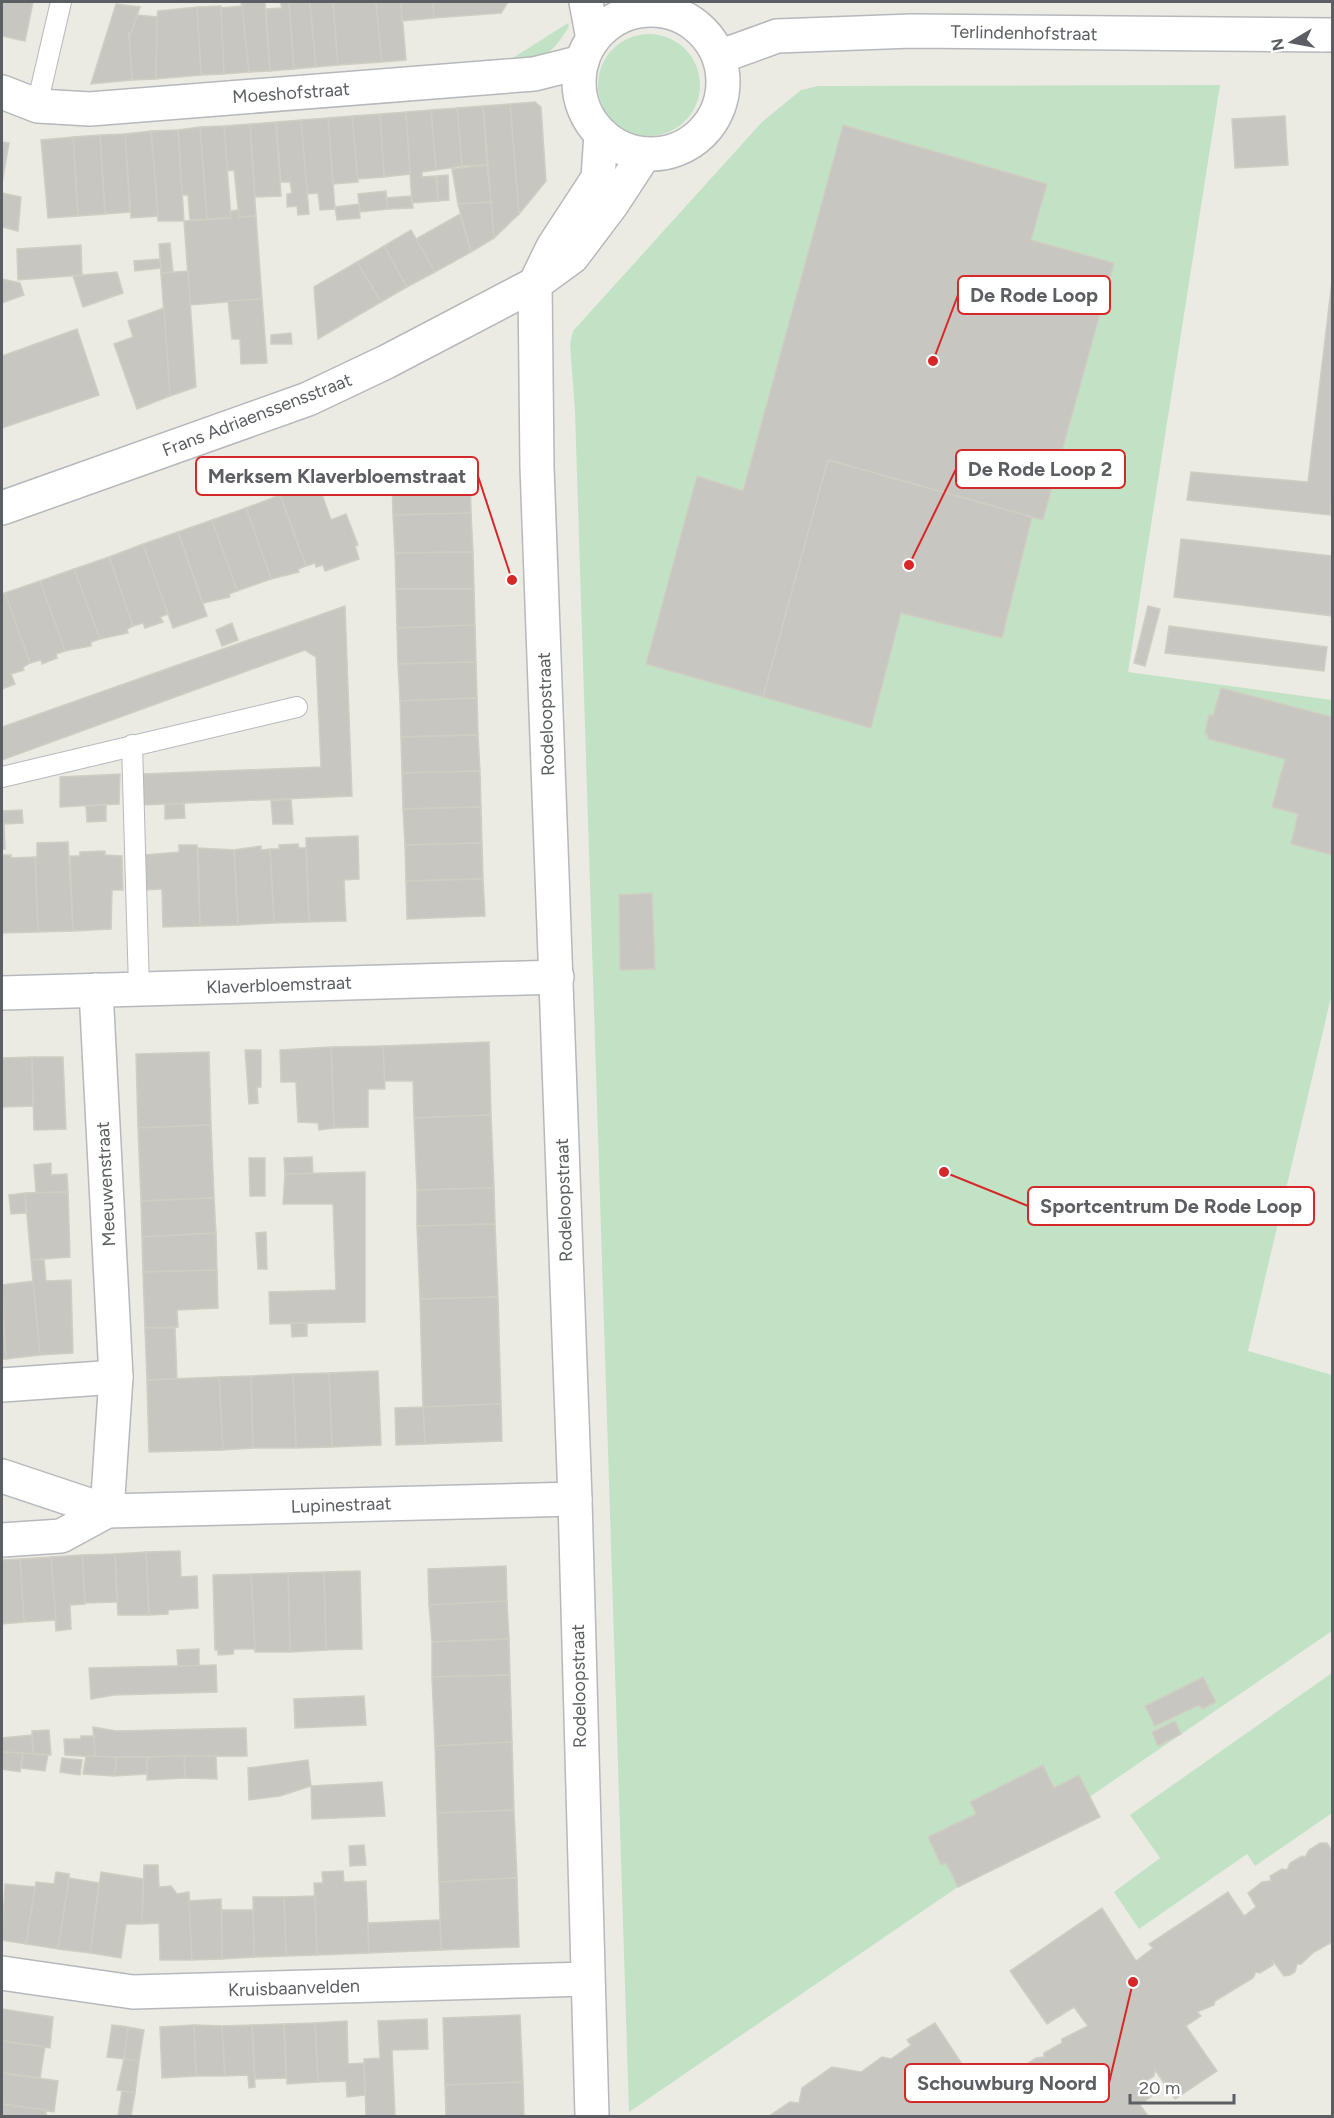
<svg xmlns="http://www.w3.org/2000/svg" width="1334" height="2118" font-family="Figtree,sans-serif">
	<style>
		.green { fill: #c2e2c6 }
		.building { fill: #c8c6c0; stroke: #d0cec2; stroke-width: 1.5 }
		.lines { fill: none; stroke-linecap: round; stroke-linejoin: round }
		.service-casing { stroke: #b6b8bc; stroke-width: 22 }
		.minor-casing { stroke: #b6b8bc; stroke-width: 36 }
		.service { stroke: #fff; stroke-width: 20 }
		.minor { stroke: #fff; stroke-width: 33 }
		.labels { text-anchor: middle; stroke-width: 4.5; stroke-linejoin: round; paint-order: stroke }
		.street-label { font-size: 18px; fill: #5b5e62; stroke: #fff }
		.leader { fill: none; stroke: #d62828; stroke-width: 2 }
		.callout-dot { fill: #d62828; stroke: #fff; stroke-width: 2 }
		.callout { fill: #fff; stroke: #d62828; stroke-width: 2 }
		.callout-label { font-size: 20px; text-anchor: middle; font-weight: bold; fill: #5b5e62 }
	</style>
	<rect width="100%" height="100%" fill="#ecebe3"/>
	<g class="green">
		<path d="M568 23 569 26C550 59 540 59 505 63Z"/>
		<circle cx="649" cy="85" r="51"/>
		<path d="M1220 85 1128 672 1332 700V993L1248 1351 1332 1375V1631L629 2112 575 412 570 344 573 331 762 122 801 90 818 86Z"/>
		<path d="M1332 1673V1813L1255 1866 1247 1854 1139 1929 1114 1892 1160 1858 1130 1815Z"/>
	</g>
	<g class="building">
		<path d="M2 2H33L25 41 2 36Z"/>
		<path d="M241 2H265L270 71 249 72Z"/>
		<path d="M280 2H289L294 69 270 71 266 9 282 8Z"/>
		<path d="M289 2H310L316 67 294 69Z"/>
		<path d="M310 2H333L338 65 316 67Z"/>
		<path d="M333 2H376L382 62 338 65Z"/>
		<path d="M376 2H401L406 60 382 62Z"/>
		<path d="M401 2H433L434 18 402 21Z"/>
		<path d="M433 2H508L501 13 434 18Z"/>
		<path d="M116 4 140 7 131 33H129L132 80 91 84Z"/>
		<path d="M221 6 224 74 201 75 197 7Z"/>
		<path d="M242 6 249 72 224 74 221 8Z"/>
		<path d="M197 7 201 75 156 79 155 30 158 11Z"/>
		<path d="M137 15 157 17 156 79 132 80 129 33H131Z"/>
		<path d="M535 102 541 107 546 181 519 214 510 104Z"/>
		<path d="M510 104 519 214 494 238 483 106Z"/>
		<path d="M483 106 487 165 462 166 457 108Z"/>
		<path d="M457 108 462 166 436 170 431 110Z"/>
		<path d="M431 110 436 170 422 172V177L436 176 438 201 412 203 406 112Z"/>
		<path d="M406 112 410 174 384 177 380 114Z"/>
		<path d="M380 114 384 177 357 179 352 116Z"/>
		<path d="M352 116 358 182 333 184 328 118Z"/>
		<path d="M1285 116 1288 165 1235 168 1232 119Z"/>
		<path d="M328 118 335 209 320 210 318 193 306 194 301 120Z"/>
		<path d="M301 120 309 214 298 215 297 206 287 207V194L292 193 290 182H281L276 122Z"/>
		<path d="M276 122 281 196 255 197 250 124Z"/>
		<path d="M250 124 256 216 239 217 234 170 227 171 224 126Z"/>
		<path d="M843 125 1047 184 1031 240 1114 263 1043 520 828 460 763 697 646 664 697 476 743 491Z"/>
		<path d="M224 126 231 218 207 219 200 127Z"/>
		<path d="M200 127 207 219 190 220 188 195H182L178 130Z"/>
		<path d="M178 130 184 221H158L151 131Z"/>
		<path d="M151 131 158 216 131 218 125 134Z"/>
		<path d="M125 134 130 212 105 214 100 135Z"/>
		<path d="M100 135 105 214 78 216 73 137Z"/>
		<path d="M73 137 78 216 48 218 41 140Z"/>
		<path d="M2 142 9 143 2 183Z"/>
		<path d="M487 165 491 202 458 204 452 169Z"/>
		<path d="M448 175 449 200 438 201 437 176Z"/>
		<path d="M386 191 388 209 360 212 358 194Z"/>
		<path d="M2 193 21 197 18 231 2 227Z"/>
		<path d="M411 196 413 208 388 209 386 198Z"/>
		<path d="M491 202 494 238 471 252 458 204Z"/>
		<path d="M359 204 360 218 337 220 335 207Z"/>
		<path d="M238 210 239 217 256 216 262 299 190 305 184 221 231 218 230 211Z"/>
		<path d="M460 214 471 252 435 272 416 239Z"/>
		<path d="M411 230 435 272 407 287 384 246Z"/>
		<path d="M170 243 173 272 161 273 159 244Z"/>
		<path d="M81 245 82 275 18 280 17 249Z"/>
		<path d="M384 246 407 287 381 302 357 262Z"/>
		<path d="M160 259 161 268 135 271 134 261Z"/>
		<path d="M357 262 381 302 318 339 314 287Z"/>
		<path d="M188 271 196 387 170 396 161 273Z"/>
		<path d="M117 272 123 293 83 307 73 276Z"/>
		<path d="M2 279 20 283 24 295 2 303Z"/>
		<path d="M1332 281V494L1330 515 1187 500 1191 472 1308 482Z"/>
		<path d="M262 299 267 363 241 364 240 339H232L228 301Z"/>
		<path d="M164 308 170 396 137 409 114 344 133 337 128 321Z"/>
		<path d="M77 329 99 395 2 428V356Z"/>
		<path d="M291 333 292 344H271V335Z"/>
		<path d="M828 460 1032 517 1002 638 901 613 871 728 763 697Z"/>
		<path d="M470 474 471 513 393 515 392 477Z"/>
		<path d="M318 483 331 520 346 514 358 545 355 546 359 559 325 571 323 565 316 567 315 563 306 566 280 495Z"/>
		<path d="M280 495 306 566 298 569 299 572 271 579 246 508Z"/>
		<path d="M246 508 271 579 237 591 212 520Z"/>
		<path d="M471 513 473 552 395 553 393 515Z"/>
		<path d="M212 520 237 591 229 594 230 597 203 603 178 532Z"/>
		<path d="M178 532 207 616 173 628 143 544Z"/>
		<path d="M1181 539 1332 556V616L1174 597Z"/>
		<path d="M143 544 168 614 160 617 163 622 145 628 143 623 133 626 109 557Z"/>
		<path d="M473 552 474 589H396L395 553Z"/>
		<path d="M109 557 133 626 127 629 128 633 100 639 74 569Z"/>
		<path d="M74 569 100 639 91 642V646L65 651 40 581Z"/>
		<path d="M40 581 65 651 56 654 57 658 42 664 41 660 30 663 5 593Z"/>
		<path d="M396 589H474L475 625 397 628Z"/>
		<path d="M5 593 30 663 23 667 24 670 11 674 15 684 2 689V594Z"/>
		<path d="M345 606 352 796 142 805 143 774 321 767 316 657 305 650 2 760V727Z"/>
		<path d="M1148 606 1160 609 1145 666 1134 663Z"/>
		<path d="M232 623 238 640 222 646 216 630Z"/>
		<path d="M475 625 476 662 398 664 397 628Z"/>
		<path d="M1169 626 1327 647 1324 671 1165 653Z"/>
		<path d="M476 662 477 698 400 701 398 664Z"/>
		<path d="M1221 688 1332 717V855L1291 844 1298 814 1272 807 1285 759 1208 739V735L1205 733 1209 715 1213 716Z"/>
		<path d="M477 698 478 735 401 737 400 701Z"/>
		<path d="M478 735 480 771 402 773 401 737Z"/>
		<path d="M480 771 481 807 403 809 402 773Z"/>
		<path d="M120 774 119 804 60 807V777Z"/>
		<path d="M291 799 293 824H273L271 801Z"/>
		<path d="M165 804H184L185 818 165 819Z"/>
		<path d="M106 805V821L87 822 86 806Z"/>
		<path d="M481 807 482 843 405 845 403 809Z"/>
		<path d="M22 810 23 823 4 824 5 849H2V811Z"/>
		<path d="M358 836 359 879 344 880 346 921 309 922 306 838Z"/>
		<path d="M68 842 73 931 38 932 35 857H37V843Z"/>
		<path d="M482 843 483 879 406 881 405 845Z"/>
		<path d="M298 844 299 848H306L309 922 274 923 270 849H279V845Z"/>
		<path d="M179 845H197L200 926 163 927 162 889 146 890 145 855 179 852Z"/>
		<path d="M261 846V850L270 849 274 923 238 925 234 850Z"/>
		<path d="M198 848 234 850 238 925 200 926Z"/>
		<path d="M105 851V855L122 856 123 890H112L111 929 73 931 70 856H80V852Z"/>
		<path d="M2 855H11V858L35 857 38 932 2 933Z"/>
		<path d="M483 879 485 916 407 919 406 881Z"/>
		<path d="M652 893 655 969 620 970 619 895Z"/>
		<path d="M489 1042 491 1115 414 1118 413 1081H384L383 1046Z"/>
		<path d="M383 1046 385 1089H368V1127L334 1128 331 1047Z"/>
		<path d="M331 1047 334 1128 319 1130 318 1123 298 1122 296 1082H281L280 1050Z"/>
		<path d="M245 1050H261V1087H257L258 1103 249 1104Z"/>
		<path d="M209 1052 211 1125 138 1128 136 1054Z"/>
		<path d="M32 1057 33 1106 2 1107V1058Z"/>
		<path d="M32 1057H63L66 1129 34 1130Z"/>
		<path d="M491 1115 494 1188 417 1190 414 1118Z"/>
		<path d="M211 1125 214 1198 141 1201 138 1128Z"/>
		<path d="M312 1157 313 1174H285L284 1158Z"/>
		<path d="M249 1158H265V1196H250Z"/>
		<path d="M51 1163V1175L67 1174 68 1192 36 1193 34 1165Z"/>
		<path d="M365 1172V1322L270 1324 269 1292 336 1290 333 1204H283L285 1174Z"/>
		<path d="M494 1188 495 1224 417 1226V1190Z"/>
		<path d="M68 1192 70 1257 31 1260 25 1193Z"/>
		<path d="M25 1193 26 1213 11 1214 9 1195Z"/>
		<path d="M214 1198 216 1233 142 1237 141 1201Z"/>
		<path d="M495 1224 498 1297 420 1299 417 1226Z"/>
		<path d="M266 1232 267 1269H258L256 1233Z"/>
		<path d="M216 1233 217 1270 143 1272 142 1237Z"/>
		<path d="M44 1259 46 1281 71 1280 73 1353 40 1355 31 1260Z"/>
		<path d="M217 1270 218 1308 177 1310 178 1327 145 1328 143 1272Z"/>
		<path d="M33 1281 40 1355 6 1359 2 1285Z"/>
		<path d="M498 1297 501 1404 423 1407 420 1299Z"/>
		<path d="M2 1307 6 1359H2Z"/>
		<path d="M291 1323H307V1336L292 1337Z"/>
		<path d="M145 1328H175L177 1379 147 1380Z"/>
		<path d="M378 1371 381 1445 332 1447 329 1373Z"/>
		<path d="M329 1373 332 1447 296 1448 293 1374Z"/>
		<path d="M293 1374 296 1448H253L251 1376Z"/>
		<path d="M251 1376 253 1448 223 1450 219 1377Z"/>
		<path d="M219 1377 223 1450 149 1452 147 1380Z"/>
		<path d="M501 1404 502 1441 425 1444 423 1407Z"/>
		<path d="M423 1407 425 1444 396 1445 395 1408Z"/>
		<path d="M180 1551 181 1577 197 1576 198 1608 168 1610V1614L149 1615 146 1552Z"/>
		<path d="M146 1552 149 1615H118L115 1554Z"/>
		<path d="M115 1554 117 1602 85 1603 82 1555Z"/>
		<path d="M82 1555 85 1604 70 1605 71 1629 56 1631 51 1557Z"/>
		<path d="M51 1557 56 1620 24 1622 20 1559Z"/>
		<path d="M20 1559 24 1622 2 1624V1560Z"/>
		<path d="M506 1566 507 1601 429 1605 428 1569Z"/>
		<path d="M360 1571 362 1649 326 1650 324 1572Z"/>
		<path d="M324 1572 326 1650 290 1652 288 1573Z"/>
		<path d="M288 1573 290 1652H255L251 1574Z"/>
		<path d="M251 1574 255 1649H234L233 1654 218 1655V1650H215L213 1575Z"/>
		<path d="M507 1601 509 1639 432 1642 429 1605Z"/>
		<path d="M509 1639 510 1675 432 1677V1642Z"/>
		<path d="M199 1649V1666H178L177 1650Z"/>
		<path d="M216 1665 217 1692 114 1695 91 1699 89 1668Z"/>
		<path d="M510 1675 512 1742 435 1746 432 1677Z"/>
		<path d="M1203 1677 1216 1702 1202 1709 1199 1705 1155 1726 1145 1706Z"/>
		<path d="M364 1696 366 1725 295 1728 294 1699Z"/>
		<path d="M1175 1721 1181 1734 1158 1746 1152 1732Z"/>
		<path d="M93 1727 116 1731 246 1728 247 1756 95 1757Z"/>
		<path d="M49 1730 51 1755 33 1754 32 1731Z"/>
		<path d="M32 1735 33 1754 2 1752V1738Z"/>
		<path d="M81 1736H94L95 1757 65 1755 64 1739H81Z"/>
		<path d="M512 1742 514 1810 437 1813 435 1746Z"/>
		<path d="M2 1752 23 1753 20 1772 2 1769Z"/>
		<path d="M23 1753 48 1755 45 1771 21 1768Z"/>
		<path d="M86 1756 117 1757 114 1776 83 1774Z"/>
		<path d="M184 1756H216L217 1779 185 1778Z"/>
		<path d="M184 1756 185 1778 147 1780V1757Z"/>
		<path d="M117 1757H147V1774L114 1776Z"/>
		<path d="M62 1758 82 1760 80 1775 60 1772Z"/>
		<path d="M308 1760 311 1786 280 1796 249 1800 248 1768Z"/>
		<path d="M1043 1765 1054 1788 1079 1775 1100 1817 958 1887 946 1863 941 1865 928 1837 976 1814 970 1802Z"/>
		<path d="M382 1782 385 1816 312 1819 311 1786Z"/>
		<path d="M514 1810 517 1878 439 1882 437 1813Z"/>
		<path d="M1320 1843H1327L1332 1851V1942L1314 1952 1301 1964H1297L1295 1972 1290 1975 1284 1976 1273 1961V1965L1260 1973 1256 1972 1253 1978 1215 2001 1214 2005 1197 2012 1201 2016 1186 2026 1217 2071 1175 2099 1155 2070 1154 2076 1145 2082 1153 2095 1140 2105 1148 2116H769L790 2102 799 2103 802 2088 832 2067 861 2072 882 2057 891 2059 911 2045 907 2040 935 2023 985 2099 986 2092 1001 2085 1016 2071 1024 2069V2066L1036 2058 1044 2057V2053L1062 2043V2039L1088 2026 1074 2007 1047 2024 1010 1971 1102 1908 1136 1961 1153 1948 1149 1944 1228 1892 1244 1916 1256 1907 1248 1893 1252 1890 1262 1882 1271 1881 1270 1876 1282 1869 1287 1870 1290 1863 1302 1856 1305 1857 1309 1850Z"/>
		<path d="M364 1845 366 1865 350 1866 349 1846Z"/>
		<path d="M144 1865H158L159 1887 171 1886 177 1894 189 1892 192 1960H160L159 1923 142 1924Z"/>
		<path d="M343 1871 344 1882 366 1881 369 1953 317 1955 314 1883H323L322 1872Z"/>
		<path d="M56 1872 69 1874V1878L58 1949 26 1944 36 1882 54 1884Z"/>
		<path d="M101 1872 143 1879 142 1924H126L121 1958 90 1953Z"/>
		<path d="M69 1878 99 1883 90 1953 58 1949Z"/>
		<path d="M517 1878 519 1947 441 1950 439 1882Z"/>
		<path d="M5 1884 35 1887 26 1944 2 1940Z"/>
		<path d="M315 1896 317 1955 286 1956 284 1897Z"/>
		<path d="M253 1897H284L286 1956 254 1957Z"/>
		<path d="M221 1899 222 1959 192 1960 189 1901Z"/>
		<path d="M222 1910H253L254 1957 222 1959Z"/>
		<path d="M440 1920 441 1950 369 1953 368 1923Z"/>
		<path d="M2 2009 53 2017 50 2048 2 2041Z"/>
		<path d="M520 2015 523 2082 445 2085 443 2018Z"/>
		<path d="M427 2019 428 2049 392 2050 395 2116H366L364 2059 380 2058 378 2021Z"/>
		<path d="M347 2021 348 2064 364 2063 365 2095 347 2097 346 2081 318 2082 315 2023Z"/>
		<path d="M315 2023 318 2082 287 2084 284 2024Z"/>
		<path d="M284 2024 286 2078 255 2079 252 2025Z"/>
		<path d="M112 2025 128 2027 124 2059 107 2057Z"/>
		<path d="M194 2025 222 2026 225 2076H196Z"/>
		<path d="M194 2025 196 2076 162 2078 160 2027Z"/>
		<path d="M252 2025 255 2087 249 2088 248 2075 225 2076 222 2026Z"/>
		<path d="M128 2027 144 2030 139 2061 124 2059Z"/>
		<path d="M2 2041 45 2047 40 2078 2 2073Z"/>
		<path d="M124 2059 139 2061 135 2093 117 2090Z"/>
		<path d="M2 2073 58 2081 54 2112 2 2104Z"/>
		<path d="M523 2082 524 2116H446L445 2085Z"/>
		<path d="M122 2091 135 2093 131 2116H118Z"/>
		<path d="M2 2104 46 2110V2116H2Z"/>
	</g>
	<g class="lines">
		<g class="service-casing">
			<g id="service">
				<path d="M37 105 61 2"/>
				<path d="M132 745 139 988"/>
				<path d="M2 777 297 707"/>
			</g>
		</g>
		<g class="minor-casing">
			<g id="minor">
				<path d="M586 2 593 39"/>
				<circle cx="651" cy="82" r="72"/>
				<path d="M719 57 777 36 912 31 1332 35"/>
				<path d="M2 92 38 106 90 109 534 74 582 62"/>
				<path d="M2 508 308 399 386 362 535 284 572 257 612 204 644 155"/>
				<path d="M96 990 116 1377 107 1511"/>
				<path d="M2 993 557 977"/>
				<path d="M2 1385 116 1377"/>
				<path d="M2 1476 107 1511 575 1499"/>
				<path d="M2 1540 61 1536 107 1511"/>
				<path d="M2 1973 133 1992 587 1979"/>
				<path d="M592 2116 575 1499 537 467 535 284 553 247 598 178 601 134"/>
			</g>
		</g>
		<use href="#service" class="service"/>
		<use href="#minor" class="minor"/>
	</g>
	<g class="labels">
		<g class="street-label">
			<text transform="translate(1024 33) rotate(1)" y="6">Terlindenhofstraat</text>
			<text transform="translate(291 93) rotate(-4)" y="6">Moeshofstraat</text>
			<text transform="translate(257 415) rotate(-21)" y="6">Frans Adriaenssensstraat</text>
			<text transform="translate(546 714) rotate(-92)" y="6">Rodeloopstraat</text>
			<text transform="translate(279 985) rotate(-2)" y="6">Klaverbloemstraat</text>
			<text transform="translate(106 1184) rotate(-93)" y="6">Meeuwenstraat</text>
			<text transform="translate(564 1200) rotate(-92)" y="6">Rodeloopstraat</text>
			<text transform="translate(341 1505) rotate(-2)" y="6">Lupinestraat</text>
			<text transform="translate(579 1686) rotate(-91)" y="6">Rodeloopstraat</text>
			<text transform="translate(294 1988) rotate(-2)" y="6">Kruisbaanvelden</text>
		</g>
	</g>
	<path class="leader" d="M933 361L958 295M909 565L956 469M512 580L478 476M944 1172L1028 1206M1133 1982L1109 2083"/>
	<g class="callout-dot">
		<circle cx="933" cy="361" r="6"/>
		<circle cx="909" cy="565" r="6"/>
		<circle cx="512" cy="580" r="6"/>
		<circle cx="944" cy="1172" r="6"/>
		<circle cx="1133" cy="1982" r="6"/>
	</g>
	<g class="callout">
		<rect x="958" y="276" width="152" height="38" rx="6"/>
		<rect x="956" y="450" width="169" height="38" rx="6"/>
		<rect x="196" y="457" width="282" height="38" rx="6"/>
		<rect x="1028" y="1187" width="286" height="38" rx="6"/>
		<rect x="905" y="2064" width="204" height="38" rx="6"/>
	</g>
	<g class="callout-label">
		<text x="1034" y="302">De Rode Loop</text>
		<text x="1040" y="476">De Rode Loop 2</text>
		<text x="337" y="483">Merksem Klaverbloemstraat</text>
		<text x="1171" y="1213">Sportcentrum De Rode Loop</text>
		<text x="1007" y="2090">Schouwburg Noord</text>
	</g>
	<rect width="1334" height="2118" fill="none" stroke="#5b5e62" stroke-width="6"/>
	<g transform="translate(1292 42) rotate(260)" stroke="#ffffff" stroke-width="4.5" paint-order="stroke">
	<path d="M0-4.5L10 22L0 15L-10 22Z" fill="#5b5e62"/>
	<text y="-9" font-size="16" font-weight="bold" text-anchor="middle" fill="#5b5e62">N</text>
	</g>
	<path d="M1130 2094v9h104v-9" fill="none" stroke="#5b5e62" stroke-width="3"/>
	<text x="1139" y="2094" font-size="18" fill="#5b5e62" stroke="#ffffff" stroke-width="4.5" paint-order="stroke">20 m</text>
</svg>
